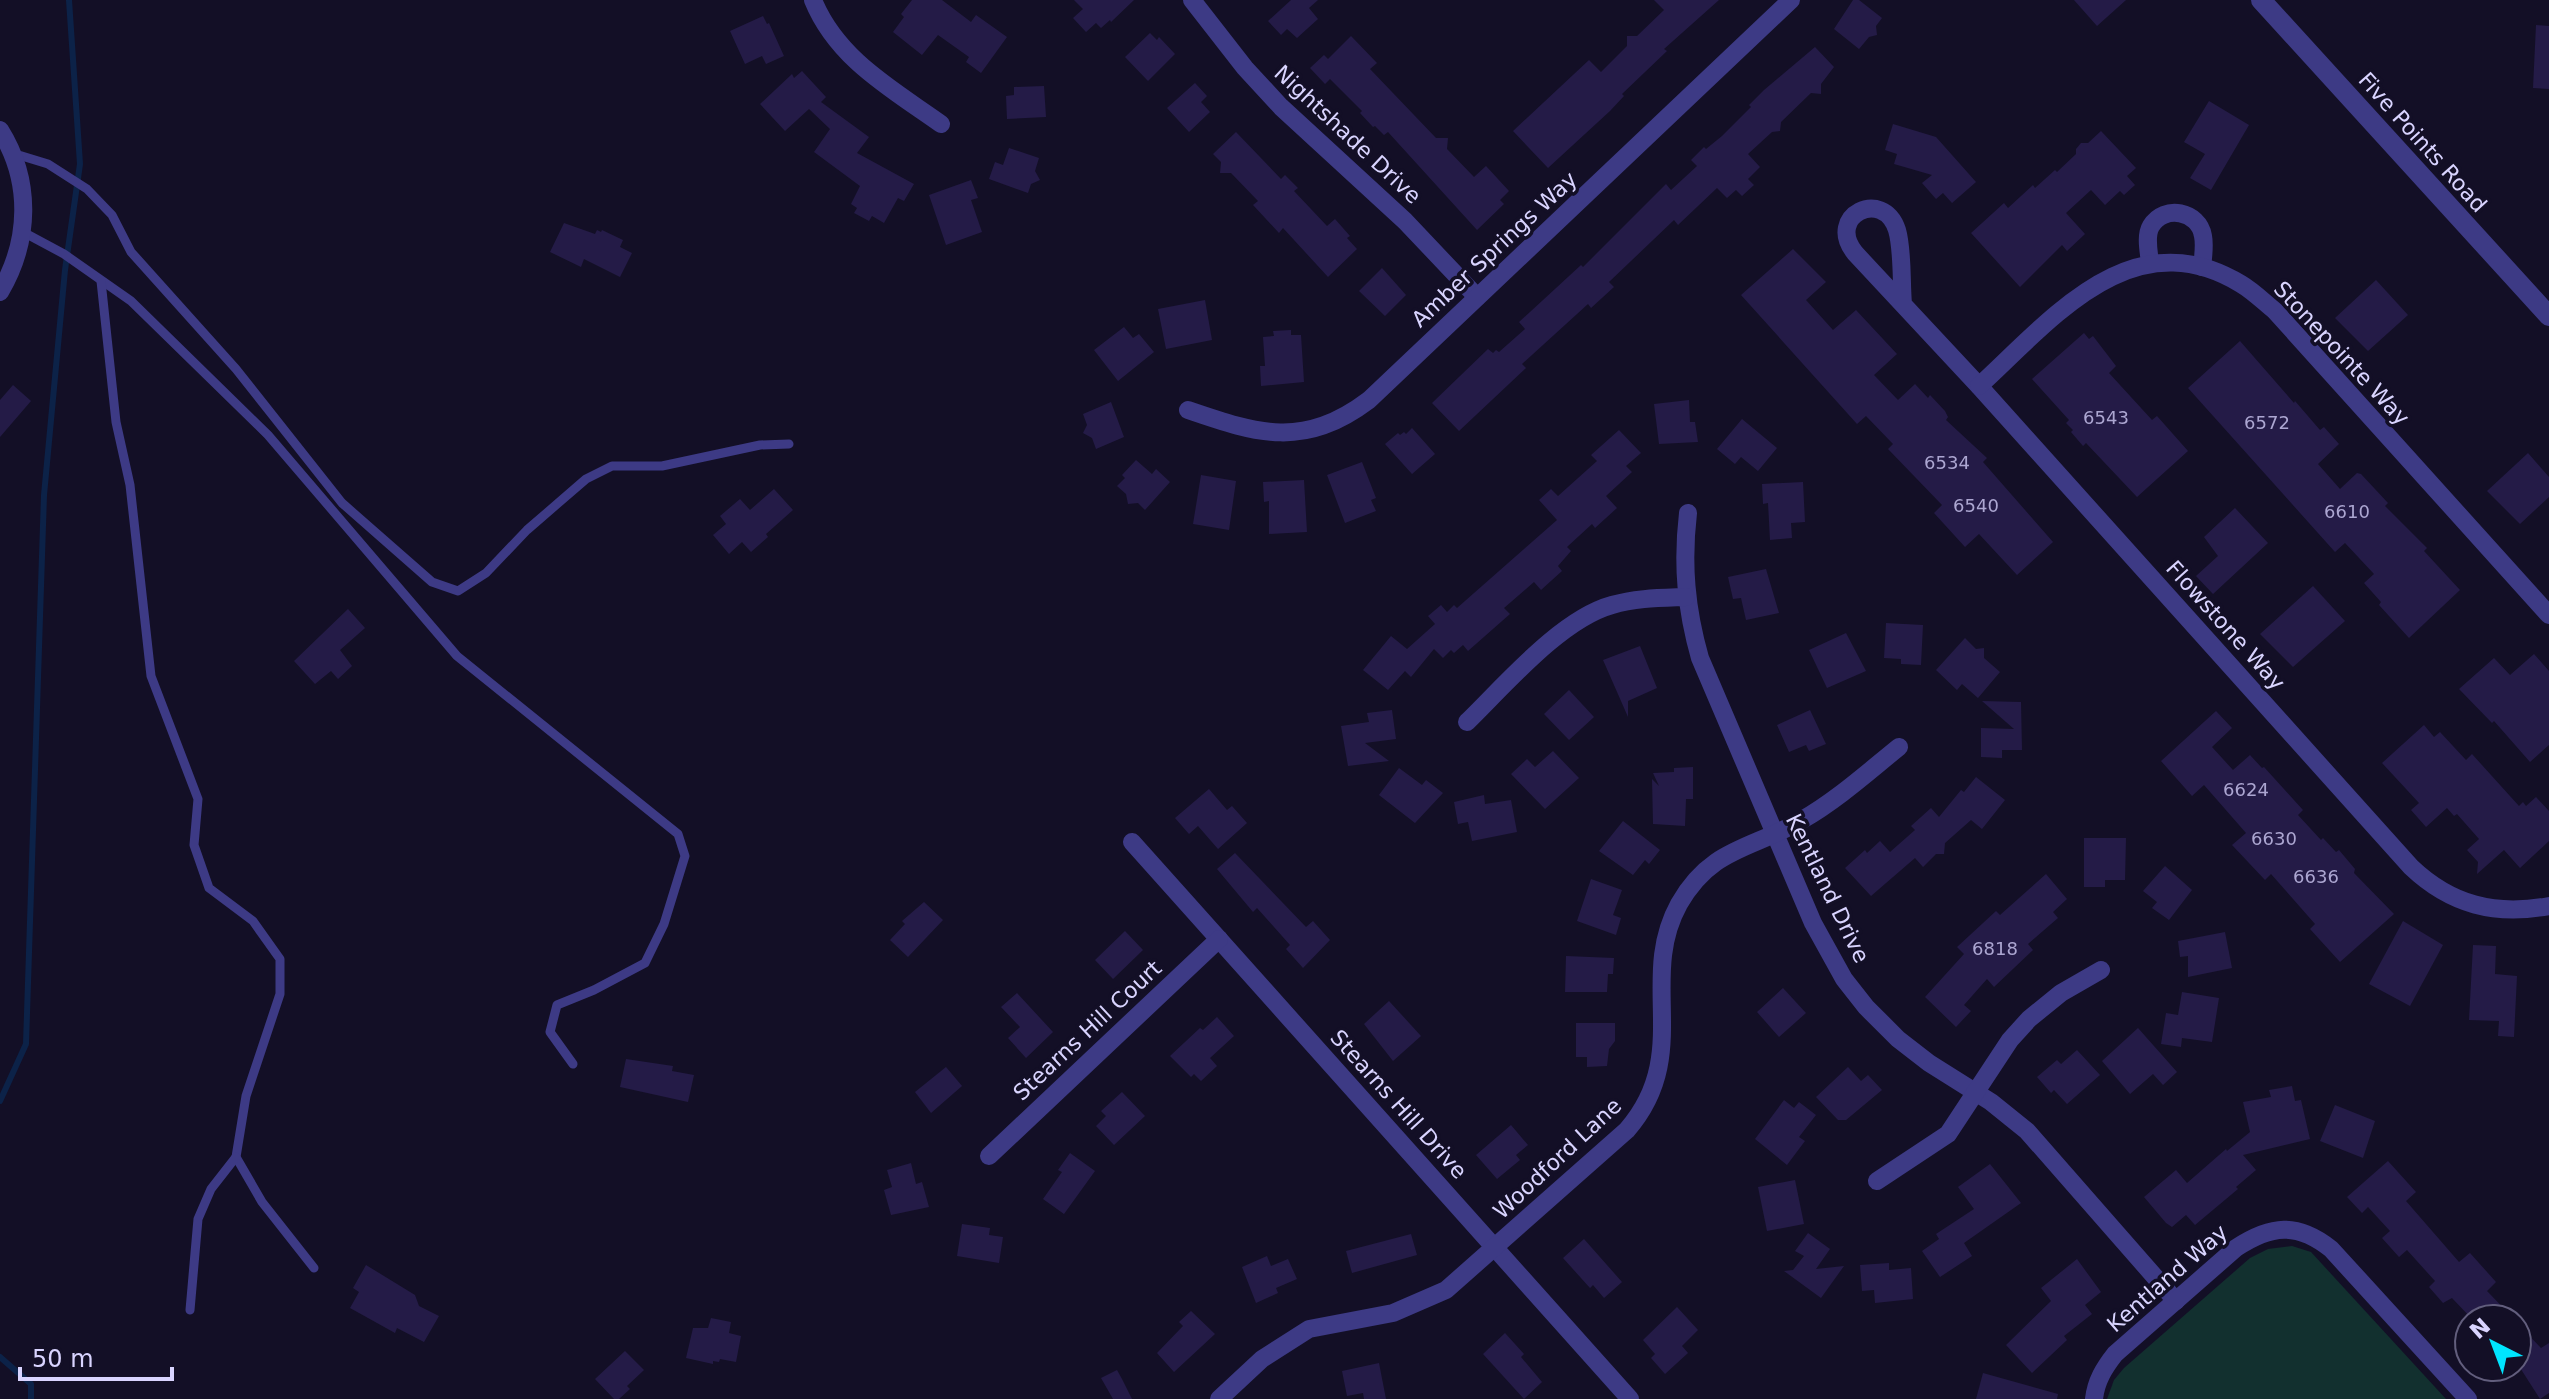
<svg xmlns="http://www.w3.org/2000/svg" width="2549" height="1399" font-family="'DejaVu Sans',sans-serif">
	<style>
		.green { fill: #12302f }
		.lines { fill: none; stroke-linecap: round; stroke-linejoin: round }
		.stream { stroke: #0c2248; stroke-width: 6 }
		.building { fill: #241b47 }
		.service { stroke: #3d3a85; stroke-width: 9 }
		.minor { stroke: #3d3a85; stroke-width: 18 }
		.tertiary { stroke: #3d3a85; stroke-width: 20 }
		.labels { text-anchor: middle; stroke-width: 7; stroke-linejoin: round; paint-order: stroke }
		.number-label { font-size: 18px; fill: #aca6d1 }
		.street-label { font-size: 22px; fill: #d9d4ff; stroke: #130f26 }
	</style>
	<rect width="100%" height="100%" fill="#130f26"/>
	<path class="green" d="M2292 1246 2311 1252 2446 1399H2107L2114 1380 2124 1368 2250 1258 2268 1249Z"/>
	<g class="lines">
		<g class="stream">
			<path d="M0 1101 26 1044 44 495 65 270 80 164 69 0"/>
			<path d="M0 1357 31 1384V1399"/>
		</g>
	</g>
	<g class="building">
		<path d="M912 0H942L971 22 976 15 1007 37 981 73 966 62 969 57 938 35 922 55 893 32 904 17 901 14Z"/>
		<path d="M1074 0H1134L1111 22 1110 20 1101 28 1096 23 1086 32 1073 18 1083 9Z"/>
		<path d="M1291 0H1318L1309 8 1318 19 1297 38 1287 29 1281 35 1268 21Z"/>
		<path d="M1654 0H1719L1664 49 1667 51 1622 94 1624 96 1610 111 1548 168 1513 131 1589 60 1601 72 1627 46V36H1637L1664 10Z"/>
		<path d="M1853 0H1859L1882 18 1876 26 1877 35 1869 37 1859 49 1834 29Z"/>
		<path d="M2074 0H2126L2097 26Z"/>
		<path d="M763 16 767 24 769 23 784 56 766 64 762 56 745 64 730 31Z"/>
		<path d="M2536 25 2549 26V89L2533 88Z"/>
		<path d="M1150 33 1157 40 1159 37 1175 54 1148 81 1125 57Z"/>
		<path d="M1351 36 1377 63 1370 69 1436 138H1448L1447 149 1474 177 1486 166 1509 191 1500 200 1504 204 1477 230 1388 132 1384 135 1375 126 1373 127 1360 113 1362 111 1330 79 1325 84 1310 68 1324 55 1328 59Z"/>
		<path d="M1815 47 1834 67 1821 84V94L1811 93 1781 122 1780 131 1772 132 1748 154 1760 167 1748 179 1754 185 1742 196 1736 190 1727 198 1717 188 1678 225 1674 220 1609 282 1614 287 1591 308 1588 304 1522 364 1526 368 1459 431 1432 403 1488 349 1493 353 1496 350 1499 352 1525 329 1519 322 1581 265 1583 267 1666 184 1671 190 1697 166 1691 160 1704 147 1706 149 1722 136 1751 107 1749 105 1764 90Z"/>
		<path d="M802 71 826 97 821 102 869 137 857 153 914 184 904 201 898 198 884 223 872 216 869 221 854 213 857 208 851 204 860 186 814 152 830 129 809 109 785 131 760 104 792 74 794 78Z"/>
		<path d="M1195 83 1207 96 1201 102 1210 112 1189 132 1167 108Z"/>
		<path d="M1044 86 1046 117 1007 119 1006 96 1014 95V87Z"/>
		<path d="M2209 101 2249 125 2211 190 2190 178 2205 154 2184 142Z"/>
		<path d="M1893 124 1936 137 1976 182 1952 203 1943 193 1936 199 1922 183 1932 175 1894 164 1897 154 1885 150Z"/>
		<path d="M2101 131 2136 168 2127 176 2135 185 2124 195 2120 191 2105 205 2091 190 2066 213 2085 234 2067 251 2062 245 2020 287 1971 233 2004 203 2008 208 2033 185 2035 188 2055 170 2057 172 2076 154V149L2081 143H2088Z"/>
		<path d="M1236 132 1281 179 1285 175 1298 188 1294 191 1327 226 1335 219 1350 236 1347 238 1357 249 1328 277 1283 228 1279 233 1253 205 1258 201 1231 173H1220L1221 162 1213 154Z"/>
		<path d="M1009 148 1039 158 1035 171 1040 180 1031 184 1028 193 989 179 995 162 1003 165Z"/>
		<path d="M971 180 978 198 971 200 982 232 946 245 929 195Z"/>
		<path d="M564 223 595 234 597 230 601 232 602 230 623 240 620 247 632 253 620 277 584 259 581 267 550 252Z"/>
		<path d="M1793 249 1826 282 1806 300 1833 330 1856 310 1897 354 1874 375 1898 400 1915 384 1928 398 1930 395 1945 411 1948 417 1946 420 1987 458 1983 462 2053 542 2017 575 1979 534 1965 547 1934 513 1942 505 1888 449 1893 444 1866 416 1857 424 1741 295Z"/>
		<path d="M1382 268 1406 295 1385 316 1359 291Z"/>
		<path d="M2376 280 2408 315 2368 351 2335 318Z"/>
		<path d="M1205 300 1212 340 1166 349 1158 309Z"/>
		<path d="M1124 327 1133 338 1139 334 1154 352 1118 381 1094 350Z"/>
		<path d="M1291 330V335H1301L1304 382 1261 386 1260 366H1265L1263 337 1274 336 1273 331Z"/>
		<path d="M2084 333 2089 339 2093 336 2116 366 2109 373 2152 420 2157 416 2188 451 2137 497 2086 443 2083 446 2071 432 2073 430 2066 423 2069 420 2032 379Z"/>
		<path d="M2240 341 2294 403 2295 401 2320 430 2324 427 2339 444 2318 464 2340 489 2357 473 2361 474 2388 503 2385 506 2427 548 2424 551 2460 590 2409 638 2379 605 2381 602 2364 583 2374 574 2345 543 2335 552 2188 388Z"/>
		<path d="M13 385 31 401 0 437V400Z"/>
		<path d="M1689 400 1690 422H1695L1698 442 1659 444 1654 404Z"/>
		<path d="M1111 402 1124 437 1096 449 1092 438 1083 433 1087 425 1083 414Z"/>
		<path d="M1742 419 1777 448 1758 471 1741 457 1735 464 1717 449Z"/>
		<path d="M1412 428 1435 454 1412 474 1385 444 1398 433 1400 435 1404 432 1406 434Z"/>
		<path d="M1619 430 1641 453 1626 466 1632 472 1606 496 1617 508 1595 528 1592 524 1567 547 1571 551 1558 566 1562 571 1541 590 1534 582 1504 608 1510 614 1468 651 1463 645 1454 653 1451 650 1443 658 1434 649 1411 677 1405 671 1388 690 1363 670 1391 636 1407 649 1435 624 1428 616 1441 605 1447 612 1454 605 1457 608 1557 520 1539 500 1551 489 1558 496 1597 461 1591 455Z"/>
		<path d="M2528 453 2549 477V497L2520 524 2487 491Z"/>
		<path d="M1136 460 1152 474 1156 469 1170 482 1145 510 1138 503 1128 504 1126 494 1117 486 1125 478 1122 475Z"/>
		<path d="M1362 462 1376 498 1371 500 1376 511 1345 523 1327 475Z"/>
		<path d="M1201 475 1236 481 1229 530 1193 524Z"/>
		<path d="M1304 480 1307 532 1269 534V501L1264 502 1263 482Z"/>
		<path d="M1803 482 1805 522 1791 523 1792 538 1770 540 1768 503 1763 504 1762 484Z"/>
		<path d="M774 489 793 510 766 534 768 537 751 552 742 542 729 554 713 535 726 524 720 516 740 499 750 510Z"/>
		<path d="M2235 508 2268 543 2213 594 2196 576 2218 556 2204 537Z"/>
		<path d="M1766 569 1779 613 1746 620 1741 598 1733 599 1728 577Z"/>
		<path d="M2313 586 2345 621 2293 667 2260 634Z"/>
		<path d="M348 609 365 628 340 650 352 666 338 679 331 671 315 684 294 661Z"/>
		<path d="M1886 623 1923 625 1921 665 1901 664V659L1884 658Z"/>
		<path d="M1846 633 1866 671 1827 688 1809 650Z"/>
		<path d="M1965 638 1976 649 1984 648V658L2000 672 1978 698 1962 684 1957 690 1936 670Z"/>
		<path d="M1640 646 1657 688 1628 701V717L1603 660Z"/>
		<path d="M2534 654 2549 671V745L2530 762 2494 721 2492 723 2459 689 2494 658 2510 675Z"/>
		<path d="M1569 690 1594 717 1569 740 1544 714Z"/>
		<path d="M1982 701 2021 702 2022 750H2002V758L1981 757V728L2014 729Z"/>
		<path d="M1392 710 1396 739 1365 743 1389 761 1348 766 1341 726 1369 722 1367 713Z"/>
		<path d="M1810 710 1826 744 1809 751 1806 745 1789 752 1777 725Z"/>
		<path d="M2216 711 2232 728 2212 747 2233 770 2250 755 2262 768 2264 767 2303 810 2298 815 2321 840 2323 838 2336 852 2339 850 2355 869 2354 873 2394 914 2340 962 2310 929 2315 924 2271 874 2265 880 2232 845 2246 833 2204 785 2192 796 2161 761Z"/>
		<path d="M2424 725 2434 737 2440 732 2466 760 2472 754 2519 806 2523 802 2526 806 2536 797 2549 811V841L2520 868 2504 850 2477 874 2478 862 2467 850 2479 839 2457 814 2454 816 2447 808 2426 827 2411 810 2419 803 2382 763Z"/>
		<path d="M1553 751 1579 778 1545 809 1511 774 1527 759 1535 767Z"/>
		<path d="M1693 767V799H1686L1685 826 1653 824 1652 779 1659 786 1653 773 1674 772V768Z"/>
		<path d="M1399 768 1422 785 1426 780 1443 793 1415 823 1379 795Z"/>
		<path d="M1976 777 2005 800 1982 829 1971 820 1945 843 1944 854H1936L1923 867 1915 858 1871 896 1845 868 1865 850 1867 853 1880 841 1890 852 1915 830 1911 826 1931 808 1939 817 1961 790 1964 792Z"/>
		<path d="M1209 789 1227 810 1232 806 1247 823 1218 849 1198 826 1189 834 1175 818Z"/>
		<path d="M1484 795 1485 804 1511 800 1517 832 1472 841 1468 822 1458 824 1454 802Z"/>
		<path d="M1623 821 1660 850 1649 864 1645 860 1633 875 1599 851Z"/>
		<path d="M2084 838H2126L2125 880H2105V887H2084Z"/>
		<path d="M1235 853 1306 927 1313 921 1330 940 1303 968 1286 949 1290 945 1257 908 1253 912 1217 869Z"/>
		<path d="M2165 866 2192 890 2169 920 2152 908 2157 902 2143 891Z"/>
		<path d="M2046 874 2067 899 2053 912 2058 918 2028 944 2033 950 1994 987 1987 979 1964 1005 1971 1011 1956 1027 1925 997 1964 954 1957 947 1996 911 2000 915Z"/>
		<path d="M1591 879 1622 890 1613 915 1621 918 1616 935 1577 921Z"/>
		<path d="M924 902 943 920 908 957 890 940 905 924 902 921Z"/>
		<path d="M2403 921 2443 945 2410 1006 2369 984Z"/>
		<path d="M1125 931 1143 950 1113 979 1095 960Z"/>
		<path d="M2225 932 2232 968 2188 977V956L2180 957 2178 941Z"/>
		<path d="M2473 945 2496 946 2495 974 2517 976 2514 1037 2498 1036 2499 1021 2469 1020Z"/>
		<path d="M1566 956 1614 958 1613 974H1608L1607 992H1565Z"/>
		<path d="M1783 988 1806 1013 1779 1037 1757 1012Z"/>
		<path d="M2182 992 2219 998 2212 1042 2182 1038 2181 1047 2161 1044 2166 1013 2178 1015Z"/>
		<path d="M1017 993 1053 1032 1026 1058 1008 1038 1020 1027 1001 1007Z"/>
		<path d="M1389 1001 1421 1036 1393 1061 1364 1024Z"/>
		<path d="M1217 1017 1234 1036 1210 1058 1217 1066 1201 1081 1194 1074 1191 1077 1170 1056 1200 1028 1203 1030Z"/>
		<path d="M1576 1023H1615V1041L1609 1049 1607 1066 1587 1067V1057H1576Z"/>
		<path d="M2138 1028 2177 1072 2163 1085 2153 1074 2130 1094 2102 1061Z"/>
		<path d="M2077 1050 2100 1075 2067 1104 2054 1090 2051 1093 2037 1077 2057 1060 2061 1064Z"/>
		<path d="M626 1059 673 1066 672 1071 694 1075 688 1102 620 1087Z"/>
		<path d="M946 1067 962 1086 931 1113 915 1092Z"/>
		<path d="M1848 1067 1861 1081 1868 1075 1882 1090 1846 1120H1838L1816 1097Z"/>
		<path d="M2292 1086 2295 1101 2301 1100 2310 1139 2243 1155 2256 1170 2236 1187 2238 1189 2195 1225 2186 1215 2172 1227 2166 1223 2144 1197 2176 1170 2187 1183 2226 1149 2227 1151 2250 1132 2243 1102 2271 1097 2269 1090Z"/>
		<path d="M1122 1092 1145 1116 1114 1145 1096 1126 1106 1116 1101 1111Z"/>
		<path d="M1784 1100 1794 1108 1799 1102 1816 1115 1799 1137 1805 1141 1787 1165 1755 1139Z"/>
		<path d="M2335 1105 2375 1121 2363 1158 2320 1141Z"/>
		<path d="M1511 1125 1528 1145 1516 1155 1520 1160 1497 1179 1476 1155Z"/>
		<path d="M1070 1153 1095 1171 1064 1214 1043 1199 1062 1172 1058 1170Z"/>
		<path d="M2388 1161 2416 1192 2406 1201 2459 1262 2470 1253 2496 1282 2487 1291 2514 1319H2472L2452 1298 2443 1303 2429 1287 2435 1281 2407 1250 2399 1257 2382 1238 2390 1231 2368 1207 2362 1213 2347 1197Z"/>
		<path d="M911 1163 916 1184 922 1182 929 1207 891 1215 884 1190 892 1187 887 1170Z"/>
		<path d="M1990 1164 2021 1203 1964 1243 1972 1256 1940 1277 1922 1251 1939 1239 1936 1234 1974 1209 1958 1187Z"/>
		<path d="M1795 1180 1804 1224 1767 1231 1758 1187Z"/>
		<path d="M962 1224 990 1228 989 1235 1003 1237 999 1263 957 1256Z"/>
		<path d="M1808 1233 1830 1249 1816 1269 1844 1266 1821 1298 1784 1271 1793 1270 1804 1256 1795 1251Z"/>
		<path d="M1411 1234 1417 1255 1352 1273 1346 1251Z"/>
		<path d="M1584 1239 1622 1282 1604 1298 1593 1285 1590 1288 1563 1258Z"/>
		<path d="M1267 1256 1271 1266 1288 1259 1297 1279 1276 1288 1278 1293 1256 1303 1242 1267Z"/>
		<path d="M2077 1259 2101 1292 2085 1305 2092 1314 2064 1336 2067 1340 2032 1373 2006 1345 2051 1301 2041 1288Z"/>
		<path d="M1889 1263V1270L1911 1268 1913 1299 1875 1303 1874 1290 1862 1291 1860 1265Z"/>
		<path d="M366 1265 415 1295 419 1306 439 1316 424 1342 397 1328 395 1333 350 1308 359 1292 353 1288Z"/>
		<path d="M1677 1307 1698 1330 1682 1346 1688 1353 1665 1374 1651 1358 1655 1354 1643 1340Z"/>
		<path d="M1191 1311 1215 1334 1174 1372 1157 1353 1183 1326 1179 1322Z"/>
		<path d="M711 1318 731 1322 729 1333 741 1336 736 1362 720 1359 719 1362 713 1361V1364L686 1358 693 1328H708Z"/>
		<path d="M2517 1323 2541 1348 2549 1343V1393L2540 1399 2517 1363Z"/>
		<path d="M1505 1333 1524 1354 1521 1357 1542 1382 1524 1399 1483 1354Z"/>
		<path d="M625 1351 644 1370 627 1386 630 1389 619 1399H614L595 1379Z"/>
		<path d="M1379 1363 1386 1399H1364L1363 1393 1347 1396 1342 1371Z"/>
		<path d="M1117 1370 1122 1379 1132 1399H1113L1101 1378Z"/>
		<path d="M1983 1373 2058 1394 2057 1399H1976Z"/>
	</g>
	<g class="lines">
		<g class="service">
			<path d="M12 153 48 164 87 189 112 215 131 252 236 369 342 503 432 582 458 591 486 573 527 530 586 479 612 466H662L760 445 789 444"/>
			<path d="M23 232 64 254 131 301 268 435 457 656 678 834 685 856 664 924 645 963 594 990 557 1005 550 1032 573 1064"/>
			<path d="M101 281 116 422 130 485 151 676 198 799 194 845 209 888 253 921 280 959V994L246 1096 236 1157 262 1202 314 1268"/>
			<path d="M190 1310 198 1219 211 1189 236 1157"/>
		</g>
		<g class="minor">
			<path d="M813 0C837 59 892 89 941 124"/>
			<path d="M1192 0 1245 68 1281 107 1405 221 1477 297"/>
			<path d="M0 130C32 181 30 241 0 292"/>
			<path d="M2150 263C2149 252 2145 236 2151 226 2164 204 2199 211 2203 236 2205 246 2203 258 2202 267"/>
			<path d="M1903 304C1901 283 1903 250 1897 230 1883 187 1825 216 1855 253L1979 386 2411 867C2451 905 2495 916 2549 906"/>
			<path d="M1979 386C2052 319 2132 218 2241 284 2253 291 2264 302 2275 311L2549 615"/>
			<path d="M1188 410C1258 434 1304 449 1369 400L1791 0"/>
			<path d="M1688 513C1682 564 1686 609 1700 658L1813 923 1844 979 1866 1007 1898 1039 1929 1063 1991 1102 2027 1131 2176 1301"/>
			<path d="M1467 722C1505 685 1561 619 1612 605 1636 598 1661 598 1686 597"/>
			<path d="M1132 842 1630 1399"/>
			<path d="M989 1156 1219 939"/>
			<path d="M1877 1181 1948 1134 2010 1040 2029 1019 2061 993 2101 970"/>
			<path d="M1219 1399 1262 1359 1309 1329 1393 1313 1446 1290 1627 1130C1693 1054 1637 980 1679 904 1711 847 1753 849 1802 820 1837 800 1868 772 1899 747"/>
			<path d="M2094 1399C2096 1381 2104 1368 2115 1354L2236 1248C2271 1225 2297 1222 2331 1249L2468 1399"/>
		</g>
		<path class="tertiary" d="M2261 0 2549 316"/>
	</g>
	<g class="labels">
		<g class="number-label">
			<text x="2106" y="424">6543</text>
			<text x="2267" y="429">6572</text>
			<text x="1947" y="469">6534</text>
			<text x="1976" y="512">6540</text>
			<text x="2347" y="518">6610</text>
			<text x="2246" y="796">6624</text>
			<text x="2274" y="845">6630</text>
			<text x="2316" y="883">6636</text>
			<text x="1995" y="955">6818</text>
		</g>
		<g class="street-label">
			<text transform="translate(1348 134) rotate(43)" y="8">Nightshade Drive</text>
			<text transform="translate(2423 142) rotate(48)" y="8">Five Points Road</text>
			<text transform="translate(1494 249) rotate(-43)" y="8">Amber Springs Way</text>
			<text transform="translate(2342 353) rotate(47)" y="8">Stonepointe Way</text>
			<text transform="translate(2226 625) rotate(48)" y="8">Flowstone Way</text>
			<text transform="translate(1828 888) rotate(64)" y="8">Kentland Drive</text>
			<text transform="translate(1087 1030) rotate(-43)" y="8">Stearns Hill Court</text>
			<text transform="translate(1399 1104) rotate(48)" y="8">Stearns Hill Drive</text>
			<text transform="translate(1557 1158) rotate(-43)" y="8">Woodford Lane</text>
			<text transform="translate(2167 1278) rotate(-41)" y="8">Kentland Way</text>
		</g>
	</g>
	<g transform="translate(2493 1343) rotate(318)"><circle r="38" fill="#130f26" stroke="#625e7d" stroke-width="2"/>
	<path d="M0-6L14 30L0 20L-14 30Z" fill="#00e5ff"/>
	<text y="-12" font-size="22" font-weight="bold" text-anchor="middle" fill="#d9d4ff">N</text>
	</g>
	<path d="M20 1367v12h152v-12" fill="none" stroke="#d9d4ff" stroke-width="4"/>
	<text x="32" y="1367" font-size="24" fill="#d9d4ff" stroke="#130f26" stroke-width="6" paint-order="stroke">50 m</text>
</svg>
